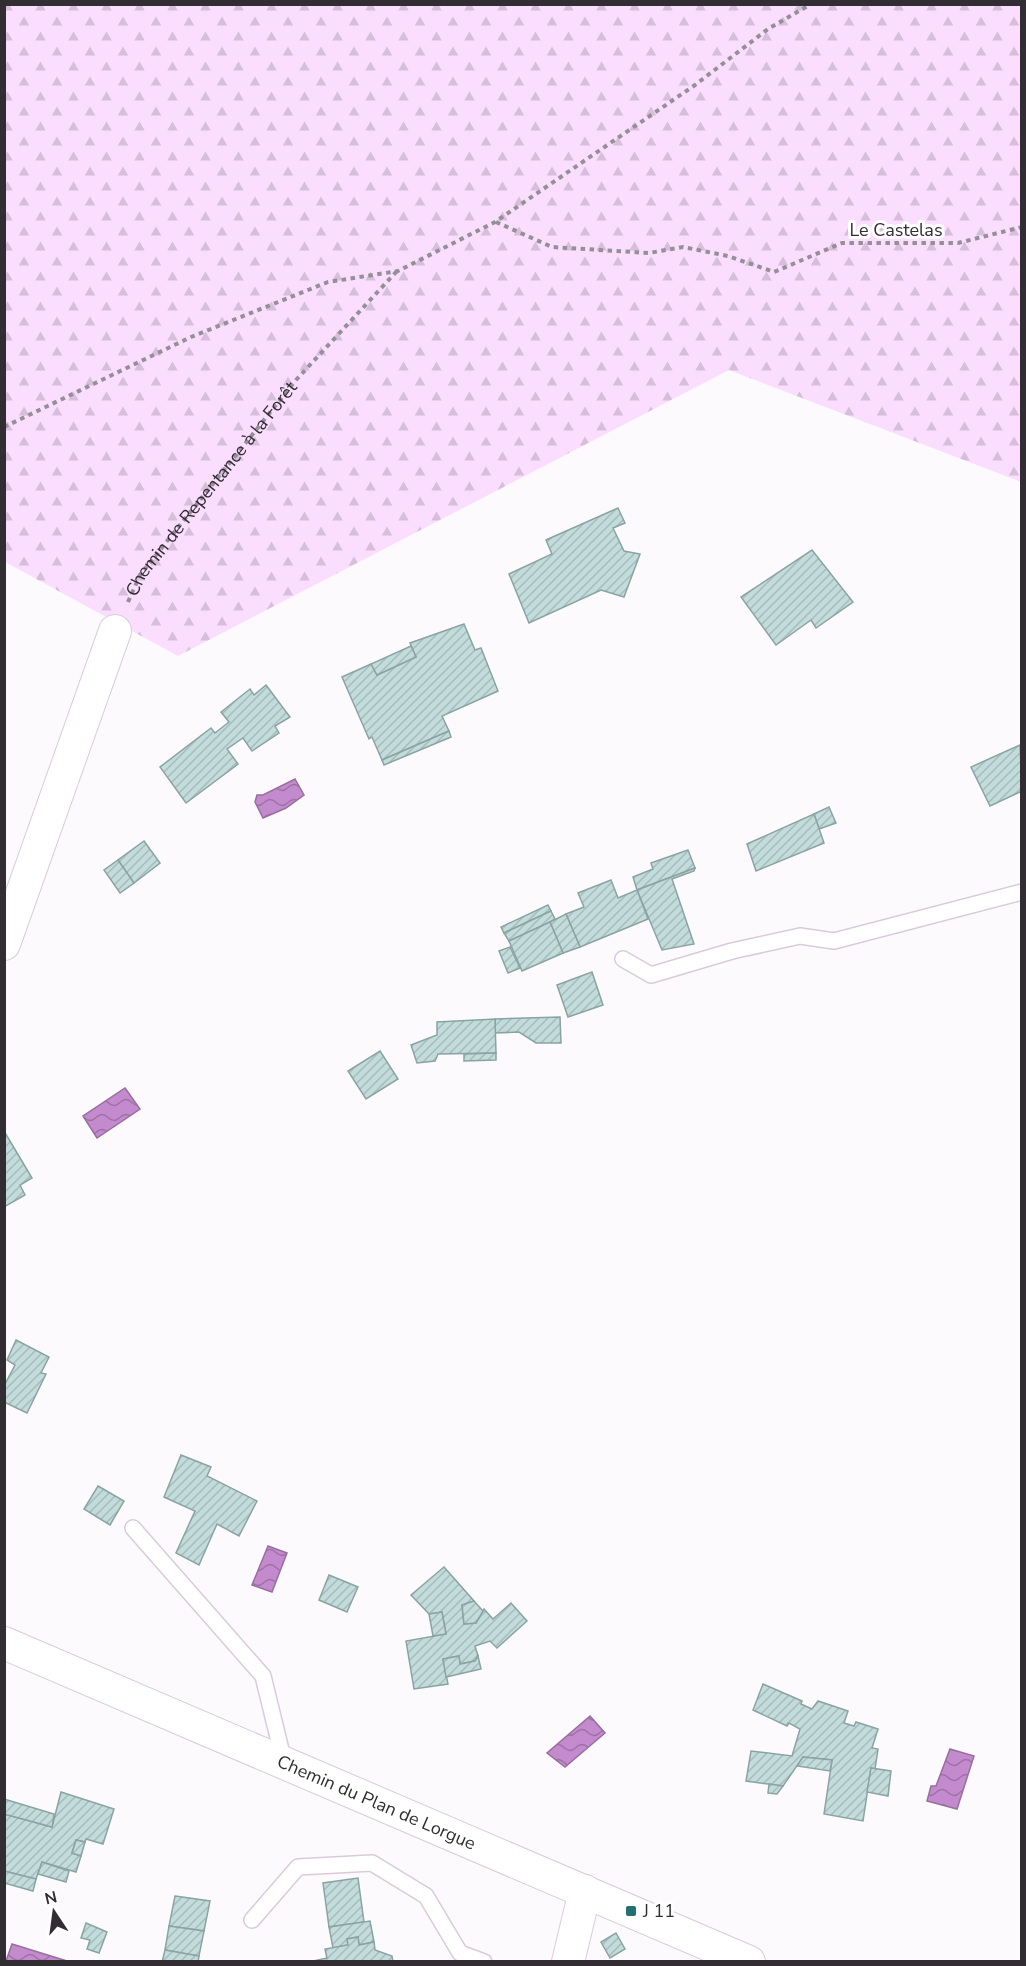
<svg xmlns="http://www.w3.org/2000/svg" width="1026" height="1966" font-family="'Nunito Sans',sans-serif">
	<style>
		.forest { fill: url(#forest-firs) }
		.water { fill: url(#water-waves); stroke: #986e9f; stroke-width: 1.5 }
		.building { fill: url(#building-hatch); stroke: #8aa3a3; stroke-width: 1.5 }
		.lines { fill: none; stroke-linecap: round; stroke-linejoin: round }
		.service-casing { stroke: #dacbdc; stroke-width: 18 }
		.minor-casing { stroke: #dacbdc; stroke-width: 34 }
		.path { stroke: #959096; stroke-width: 4; stroke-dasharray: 4.5 4.5; stroke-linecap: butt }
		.service { stroke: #fff; stroke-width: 15 }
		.minor { stroke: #fff; stroke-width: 32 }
		.poi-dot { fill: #246f70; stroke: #fff; stroke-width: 2 }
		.labels { text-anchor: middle; stroke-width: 6; stroke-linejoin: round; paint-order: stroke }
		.street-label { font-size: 18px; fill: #322c33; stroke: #fff }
		.poi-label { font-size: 18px; fill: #322c33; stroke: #fff; text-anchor: start }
	</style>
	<defs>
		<pattern id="forest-firs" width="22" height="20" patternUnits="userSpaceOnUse" patternTransform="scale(1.5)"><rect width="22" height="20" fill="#faddff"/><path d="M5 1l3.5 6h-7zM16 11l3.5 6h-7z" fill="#d7bedb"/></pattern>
		<pattern id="water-waves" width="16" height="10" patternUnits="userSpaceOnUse" patternTransform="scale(1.5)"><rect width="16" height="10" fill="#c38acd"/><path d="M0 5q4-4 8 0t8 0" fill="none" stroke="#9f71a7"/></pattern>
		<pattern id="building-hatch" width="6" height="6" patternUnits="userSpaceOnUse" patternTransform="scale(1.5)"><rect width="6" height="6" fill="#c2dbdb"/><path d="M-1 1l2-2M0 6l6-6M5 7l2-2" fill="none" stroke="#a7bcbc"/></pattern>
	</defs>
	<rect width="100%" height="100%" fill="#fdfafe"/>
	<path class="forest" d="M4 5H1021V482L729 370 178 656 5 562Z"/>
	<g class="water">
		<path d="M295 779 304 795 286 808 263 818 255 802 257 795H263Z"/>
		<path d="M125 1088 140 1109 97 1138 83 1116Z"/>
		<path d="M268 1546 287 1553 272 1592 252 1585Z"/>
		<path d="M590 1716 605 1733 565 1767 547 1753Z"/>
		<path d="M950 1749 974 1756 957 1809 927 1801 931 1786H936Z"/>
		<path d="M12 1944 67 1961H6Z"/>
	</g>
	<g class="building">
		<path d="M618 508 625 523 613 528 624 551 640 554 624 597 601 590 529 623 509 574 552 554 546 540Z"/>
		<path d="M812 550 853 602 816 628 811 620 776 645 741 597Z"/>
		<path d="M464 624 475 650 481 648 498 691 442 716 449 731 382 760 372 737 369 739 342 677 371 664 377 675 416 657 410 643Z"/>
		<path d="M411 646 416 657 377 675 371 664Z"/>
		<path d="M266 685 290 717 275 726 279 733 252 751 243 738 227 749 238 764 186 803 160 767 211 728 215 733 229 722 221 712 250 689 254 695Z"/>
		<path d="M449 731 451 737 384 765 382 760Z"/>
		<path d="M1020 745 1022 791 990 806 971 767Z"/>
		<path d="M829 807 836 823 819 829 814 814Z"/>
		<path d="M814 814 824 843 756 871 747 844Z"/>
		<path d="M144 841 160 863 134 883 118 860Z"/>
		<path d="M688 850 695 868 637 890 633 877 653 869 651 863Z"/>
		<path d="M118 860 134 883 120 893 104 870Z"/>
		<path d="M695 868 694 871 672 879 694 944 662 950 637 890Z"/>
		<path d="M611 880 618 898 637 890 648 919 580 947 566 914 584 907 578 893Z"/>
		<path d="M548 905 551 911 504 933 501 927Z"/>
		<path d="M551 911 555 919 550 922 509 941 504 933Z"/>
		<path d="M566 914 580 947 563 953 550 922Z"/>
		<path d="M550 922 563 953 522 971 509 941Z"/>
		<path d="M510 947 520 968 508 973 499 951Z"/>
		<path d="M592 972 603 1005 568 1017 557 985Z"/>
		<path d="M560 1017 561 1043H536L519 1032 495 1033V1019Z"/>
		<path d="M495 1019 496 1053 438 1054 435 1061 417 1063 411 1045 437 1035V1022Z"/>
		<path d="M380 1051 398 1079 366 1099 348 1071Z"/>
		<path d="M496 1053V1060L464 1061V1054Z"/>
		<path d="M4 1131 32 1178 20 1185 25 1195 4 1207Z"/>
		<path d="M16 1340 49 1357 41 1373 46 1374 27 1413 4 1402V1386L15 1365 7 1360Z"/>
		<path d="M181 1455 211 1467 207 1476 257 1501 239 1536 217 1524 199 1565 176 1553 195 1511 164 1497Z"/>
		<path d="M98 1486 124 1501 110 1525 84 1509Z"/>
		<path d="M444 1567 474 1601 462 1605 464 1624 476 1623 484 1609 493 1619 511 1603 527 1621 497 1648 490 1641 475 1646 478 1656 475 1661 460 1664 459 1656 443 1659 448 1684 414 1689 406 1641 446 1634 442 1612 429 1614 411 1595Z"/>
		<path d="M329 1575 358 1587 347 1612 319 1600Z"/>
		<path d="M474 1601 483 1611 476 1623 464 1624 462 1605Z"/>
		<path d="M442 1612 446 1634 433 1636 429 1614Z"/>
		<path d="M459 1656 460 1664 475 1661 478 1656 481 1669 446 1677 443 1659Z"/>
		<path d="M763 1684 802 1701 801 1704 812 1709 818 1701 848 1711 844 1723 854 1726 856 1722 878 1729 872 1748 878 1749 875 1769 871 1768 863 1821 824 1814 832 1760 803 1757 783 1786 746 1781 751 1751 792 1756 800 1729 789 1723 787 1726 753 1710Z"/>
		<path d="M803 1757 832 1760 830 1771 797 1766Z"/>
		<path d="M871 1768 891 1771 888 1796 867 1792Z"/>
		<path d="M769 1784 783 1786 777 1794 768 1793Z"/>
		<path d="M61 1792 114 1809 103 1844 86 1839 85 1842 76 1840 72 1853 81 1856 76 1872 42 1862 36 1879 4 1871V1814L52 1827Z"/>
		<path d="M4 1799 54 1814 52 1827 4 1814Z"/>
		<path d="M76 1840 85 1842 81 1856 72 1853Z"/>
		<path d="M42 1862 69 1871 66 1882 38 1874Z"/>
		<path d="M4 1871 36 1879 33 1891 4 1883Z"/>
		<path d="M358 1878 364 1922 329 1927 323 1883Z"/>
		<path d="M175 1896 210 1901 204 1931 169 1926Z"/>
		<path d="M370 1921 374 1942 359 1945 358 1937 347 1939 348 1945 333 1948 329 1927Z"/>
		<path d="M86 1923 107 1932 99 1953 87 1949 90 1940 81 1938Z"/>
		<path d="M169 1926 204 1931 199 1956 165 1950Z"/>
		<path d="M616 1933 625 1949 610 1958 601 1942Z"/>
		<path d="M358 1937 359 1945 374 1942 375 1950 392 1956 393 1962H309L327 1958 325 1949 348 1945 347 1939Z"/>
		<path d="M165 1950 199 1956 198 1962H162Z"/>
	</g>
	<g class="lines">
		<g class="service-casing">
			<g id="service">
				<path d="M623 959 651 975 732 951 800 936 834 941 1022 892"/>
				<path d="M133 1528 263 1676 284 1762"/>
				<path d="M252 1920 298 1867 372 1863 426 1896 460 1953 484 1962"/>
			</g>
		</g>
		<g class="minor-casing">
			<g id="minor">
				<path d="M4 944 115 631"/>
				<path id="s2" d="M4 1643 749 1962"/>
				<path d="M568 1962 585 1891"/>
			</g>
		</g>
		<g class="path">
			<path d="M496 222 552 247 649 253 683 247 728 256 774 272 842 243H958L1022 227"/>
			<path d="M4 427 191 337 328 282 398 271 495 222 695 85 768 29 811 4"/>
			<path id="s1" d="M128 602 140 575 296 380 397 271"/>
		</g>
		<use href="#service" class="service"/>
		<use href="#minor" class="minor"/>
	</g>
	<rect class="poi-dot" x="625" y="1905" width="12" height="12" rx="3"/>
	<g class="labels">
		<g class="street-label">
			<text x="896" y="236">Le Castelas</text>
			<text dy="6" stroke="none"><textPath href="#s1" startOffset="141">Chemin de Repentance à la Forêt</textPath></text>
			<text dy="6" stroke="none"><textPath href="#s2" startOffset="405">Chemin du Plan de Lorgue</textPath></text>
		</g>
		<g class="poi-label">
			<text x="643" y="1917">J 11</text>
		</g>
	</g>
	<rect width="1026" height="1966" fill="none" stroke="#322c33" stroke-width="12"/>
	<g transform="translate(54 1912) rotate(347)" stroke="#ffffff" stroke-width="4.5" paint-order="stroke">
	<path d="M0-4.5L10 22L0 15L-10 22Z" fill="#322c33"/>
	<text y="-9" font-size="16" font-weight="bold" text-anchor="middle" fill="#322c33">N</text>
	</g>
</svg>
